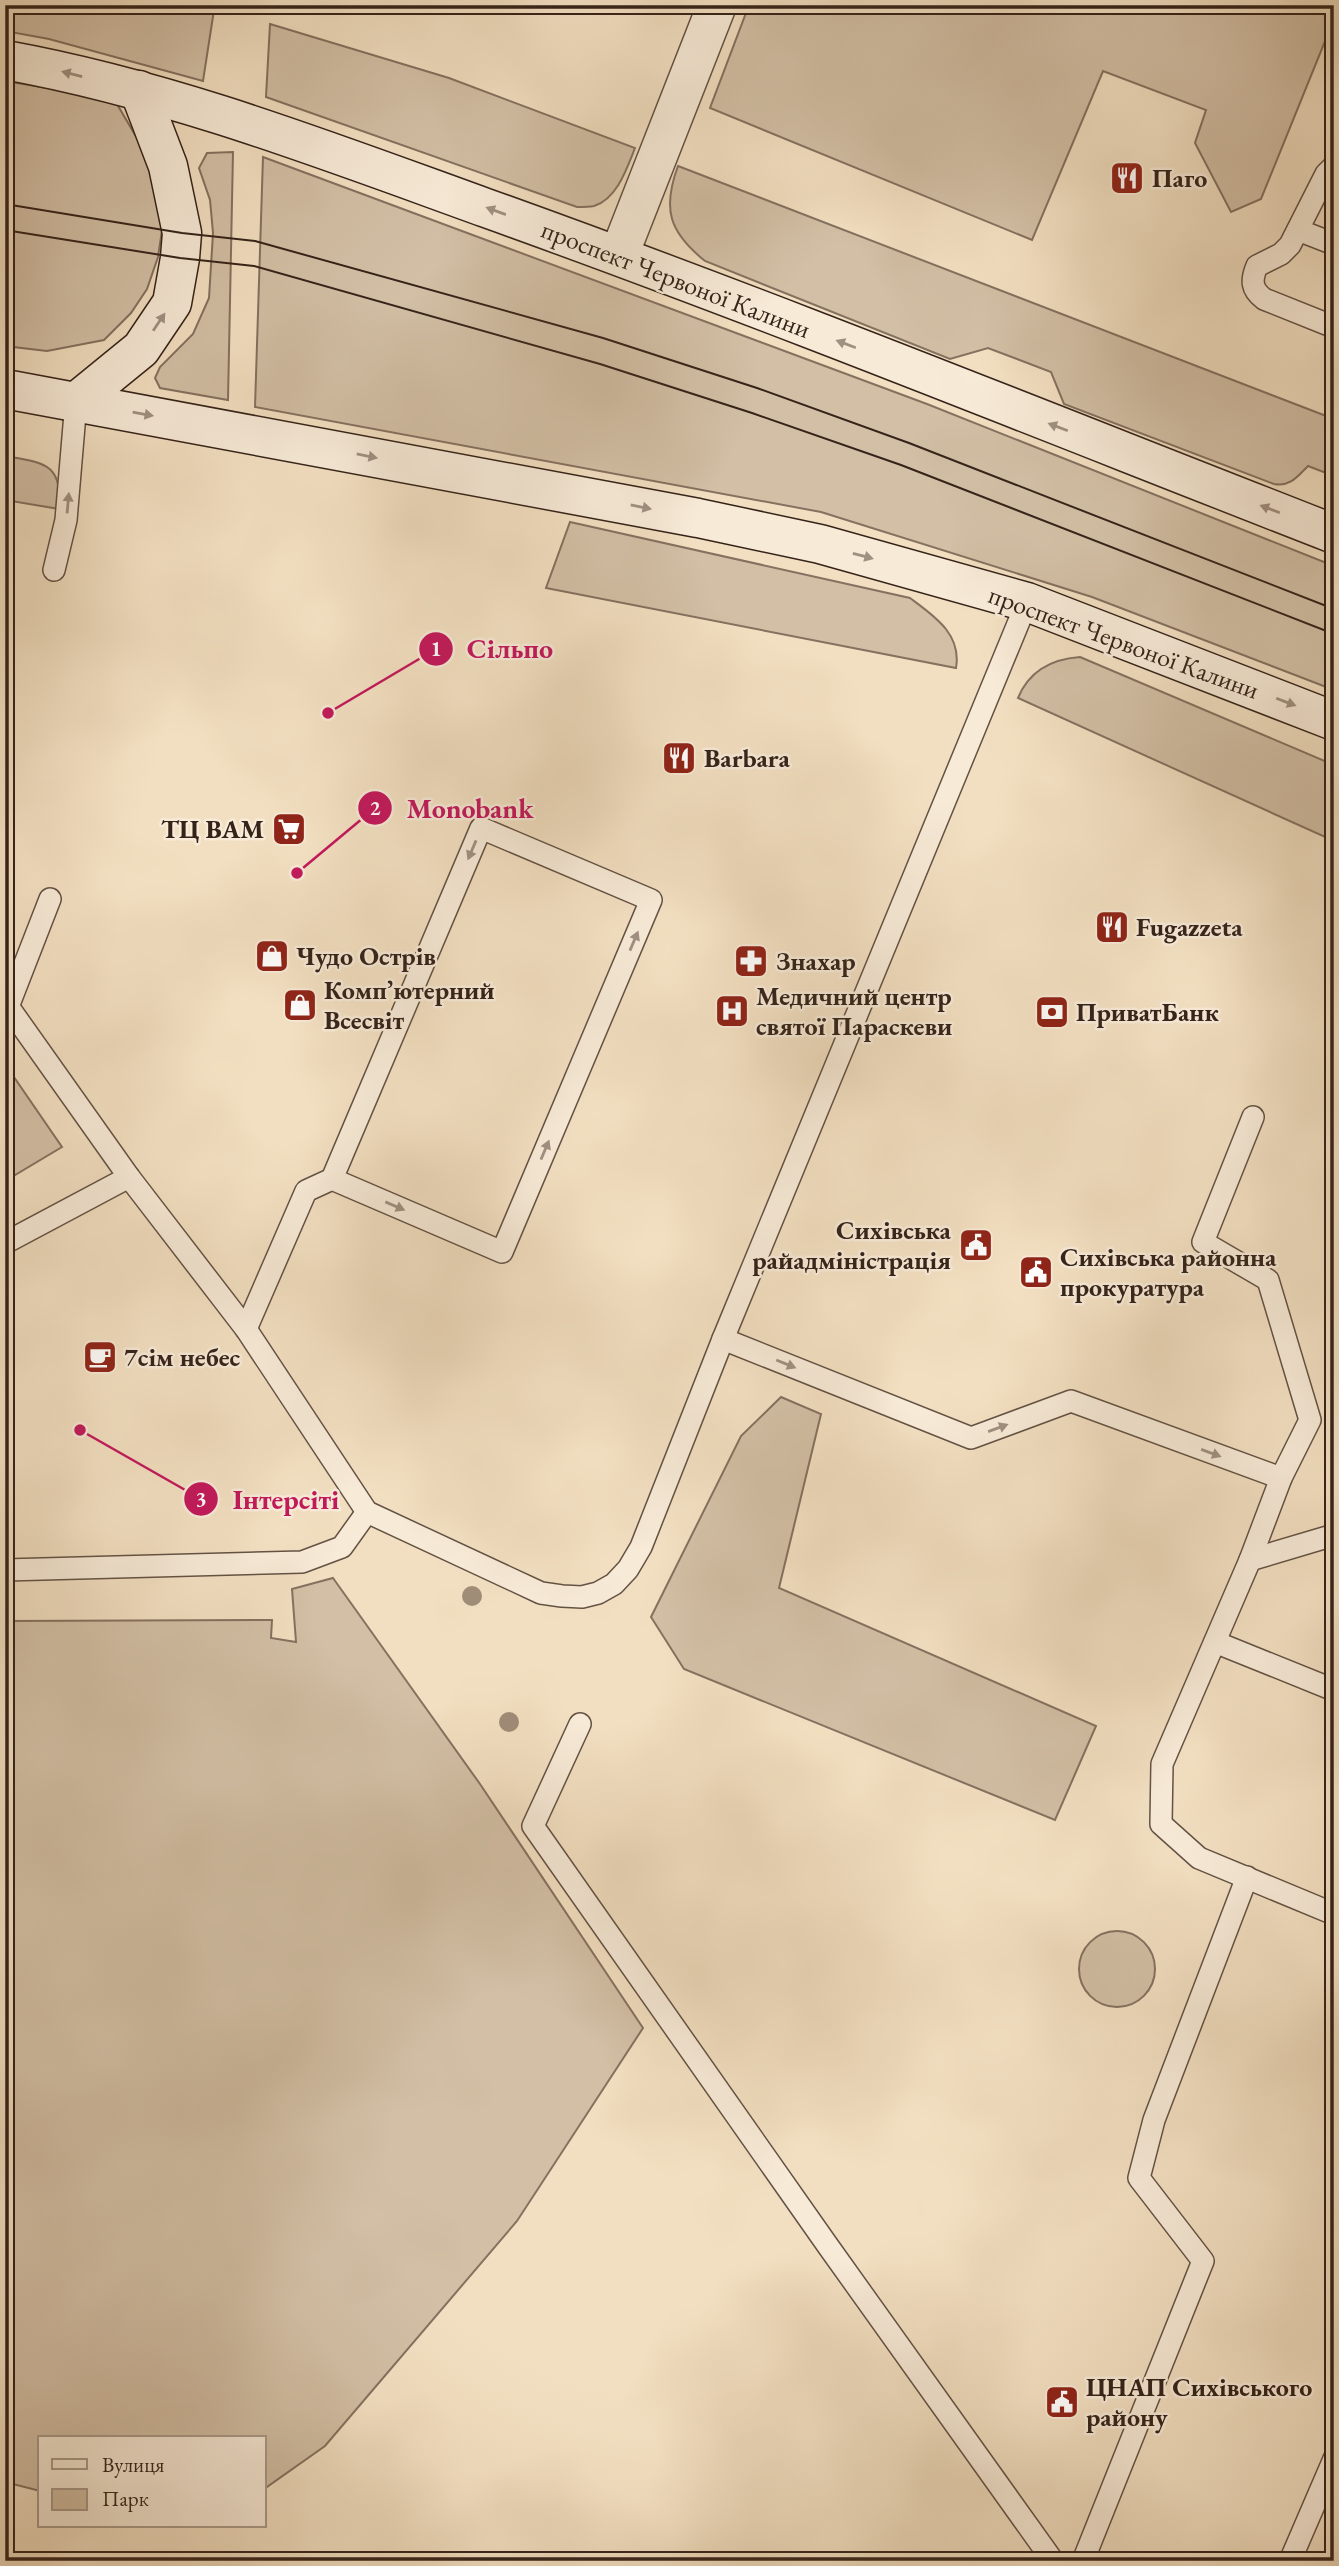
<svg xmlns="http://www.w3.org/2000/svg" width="1339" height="2566" font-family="'EB Garamond',serif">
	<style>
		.green { fill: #d2bfa5; stroke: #847160; stroke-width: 2 }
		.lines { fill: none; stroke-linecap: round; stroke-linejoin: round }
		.service-casing { stroke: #645244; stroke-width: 24 }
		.minor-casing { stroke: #645244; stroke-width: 41 }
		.secondary-casing { stroke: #35231a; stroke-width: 41 }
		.service { stroke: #f7ead7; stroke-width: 21 }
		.minor { stroke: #f7ead7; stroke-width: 38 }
		.secondary { stroke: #f7ead7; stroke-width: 38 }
		.tram { stroke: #35231a; stroke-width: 2 }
		.tree { fill: #a08d78 }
		.oneway { fill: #a09082 }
		.labels { text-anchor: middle; stroke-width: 5; stroke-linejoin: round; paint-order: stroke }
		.poi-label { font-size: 26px; font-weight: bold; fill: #35231a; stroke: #f7ead7; text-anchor: start }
		.street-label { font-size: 26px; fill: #35231a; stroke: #f7ead7 }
		.leader { fill: none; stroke: #c2185b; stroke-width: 2.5 }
		.callout-dot { fill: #c2185b; stroke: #f7ead7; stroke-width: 2.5 }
		.mark-label { font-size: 21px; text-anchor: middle; font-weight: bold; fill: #fff }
		.callout-label { font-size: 28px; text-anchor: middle; font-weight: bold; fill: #c2185b; stroke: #f7ead7; stroke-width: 5; stroke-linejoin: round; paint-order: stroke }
	</style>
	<rect width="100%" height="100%" fill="#f2dfc1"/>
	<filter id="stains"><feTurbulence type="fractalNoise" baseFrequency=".00286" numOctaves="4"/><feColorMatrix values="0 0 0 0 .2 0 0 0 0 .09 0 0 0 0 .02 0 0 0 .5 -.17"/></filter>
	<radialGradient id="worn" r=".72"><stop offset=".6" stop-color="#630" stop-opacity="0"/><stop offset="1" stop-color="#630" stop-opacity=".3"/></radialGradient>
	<g class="green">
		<path d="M5 5H195L214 10 203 81 49 39 5 31Z"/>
		<path d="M749 5H1334V19L1261 199 1231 212 1195 143 1206 110 1103 71 1032 240 710 108Z"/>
		<path d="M270 24 449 78 635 148C627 168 617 199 594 206 589 207 582 207 577 207L266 97Z"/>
		<path d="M5 81 114 99 155 169 165 210 158 257 147 289 131 313 104 340 47 351 5 346Z"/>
		<path d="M233 152 228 400 160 388 155 378 160 367 193 334 209 298 213 233 210 200 199 168 207 153Z"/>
		<path d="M263 157 927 404 1334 566V690L1092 597 821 512 255 407Z"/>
		<path d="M678 166 1334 419V476L1308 466C1297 477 1290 487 1274 484L1064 404 1051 372 988 348 950 359 705 261C669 232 662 209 678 166Z"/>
		<path d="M5 456C44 463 63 463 59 509L5 500Z"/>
		<path d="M570 522 910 598C934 616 962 634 956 668L546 588Z"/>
		<path d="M1080 657 1334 765V841L1018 698C1029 671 1052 659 1080 657Z"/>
		<path d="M5 1064 62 1147 5 1181Z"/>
		<path d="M781 1397 821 1414 779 1588 1096 1726 1055 1820 684 1669 651 1617 741 1436Z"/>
		<path d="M333 1578 480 1784 643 2028 517 2221 325 2446 264 2489V2438H40V2491L5 2482V1621L272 1620 271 1638 296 1642 292 1589Z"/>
		<circle cx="1117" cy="1969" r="38"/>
	</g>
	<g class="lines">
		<g class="service-casing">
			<g id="service">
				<path d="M1334 166 1326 174 1290 245 1281 254 1257 266C1251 280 1251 289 1264 299L1334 327"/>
				<path d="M1298 230 1334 244"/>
				<path d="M54 570 66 520 76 402"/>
				<path d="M5 1002 129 1177 246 1329 367 1512 541 1593 562 1596 582 1597 598 1593 614 1584 628 1569 641 1547 723 1339 1027 602"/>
				<path d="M8 1007 50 899"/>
				<path d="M1253 1117 1203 1242 1268 1280 1310 1420 1281 1478 1250 1560 1162 1764 1161 1824 1199 1858 1334 1914"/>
				<path d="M5 1243 129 1177"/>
				<path d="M246 1329 306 1191 332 1179 481 828 651 900 502 1252 332 1179"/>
				<path d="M723 1339 971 1438 1071 1401 1281 1478"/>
				<path d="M1250 1560 1334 1535"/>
				<path d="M5 1570 302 1562 342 1547 367 1512"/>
				<path d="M1215 1642 1334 1690"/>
				<path d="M580 1724 533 1826 828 2246 1053 2561"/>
				<path d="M1083 2561 1203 2261 1139 2178 1154 2120 1247 1877"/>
				<path d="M1290 2561 1334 2459"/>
			</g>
		</g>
		<g class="minor-casing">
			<path id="minor" d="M619 255 717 5"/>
		</g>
		<g class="secondary-casing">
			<g id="secondary">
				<path d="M5 60C171 90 328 151 486 208 771 310 1052 424 1334 534"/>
				<path d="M5 389 698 518 820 544 1027 602 1334 721"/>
				<path d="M76 402 141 349 172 303 180 258 182 233 168 166 139 90"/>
			</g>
		</g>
		<use href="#service" class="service"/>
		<use href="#minor" class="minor"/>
		<use href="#secondary" class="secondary"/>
		<g class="tram">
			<path d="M5 204 182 233 255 241 603 338 757 388 909 443 1334 609"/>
			<path d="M5 230 180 258 254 266 600 364 752 413 901 465 1334 634"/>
		</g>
	</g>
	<g class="tree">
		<circle cx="472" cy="1596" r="10"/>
		<circle cx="509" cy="1722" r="10"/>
	</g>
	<defs><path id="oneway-solid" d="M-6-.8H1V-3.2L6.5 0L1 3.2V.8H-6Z" transform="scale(1.75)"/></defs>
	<g class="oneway">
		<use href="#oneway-solid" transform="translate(72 74) rotate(-166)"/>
		<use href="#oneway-solid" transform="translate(496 211) rotate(-160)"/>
		<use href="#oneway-solid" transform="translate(159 322) rotate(-56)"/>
		<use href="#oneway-solid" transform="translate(846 344) rotate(-159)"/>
		<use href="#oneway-solid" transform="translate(143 414) rotate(10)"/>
		<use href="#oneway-solid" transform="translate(1058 427) rotate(-159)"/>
		<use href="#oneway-solid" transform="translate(367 456) rotate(11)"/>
		<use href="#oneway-solid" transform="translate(68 503) rotate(-85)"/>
		<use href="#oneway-solid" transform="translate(641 507) rotate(11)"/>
		<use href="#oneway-solid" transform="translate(1270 509) rotate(-159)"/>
		<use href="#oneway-solid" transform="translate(863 556) rotate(15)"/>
		<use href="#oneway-solid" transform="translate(1286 702) rotate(21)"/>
		<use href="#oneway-solid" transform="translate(472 850) rotate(113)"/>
		<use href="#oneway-solid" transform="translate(634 941) rotate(-67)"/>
		<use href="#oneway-solid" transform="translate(545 1150) rotate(-67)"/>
		<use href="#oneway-solid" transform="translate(395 1206) rotate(23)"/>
		<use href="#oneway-solid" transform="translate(786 1364) rotate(22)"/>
		<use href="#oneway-solid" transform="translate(998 1428) rotate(-20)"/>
		<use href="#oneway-solid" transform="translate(1211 1453) rotate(20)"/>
	</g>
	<defs>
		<g id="restaurant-square" transform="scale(1.75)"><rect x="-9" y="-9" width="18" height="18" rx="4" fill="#8f2418" stroke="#f7ead7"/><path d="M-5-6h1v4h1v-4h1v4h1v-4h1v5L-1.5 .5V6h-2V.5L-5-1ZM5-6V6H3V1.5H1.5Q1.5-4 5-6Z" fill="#fff"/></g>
		<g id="supermarket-square" transform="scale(1.75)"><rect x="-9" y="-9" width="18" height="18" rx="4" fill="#8f2418" stroke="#f7ead7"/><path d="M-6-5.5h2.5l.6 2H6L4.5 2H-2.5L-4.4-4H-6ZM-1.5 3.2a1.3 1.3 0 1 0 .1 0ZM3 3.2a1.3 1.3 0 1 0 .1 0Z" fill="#fff"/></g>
		<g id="shop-square" transform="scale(1.75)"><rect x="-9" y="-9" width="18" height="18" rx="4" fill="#8f2418" stroke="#f7ead7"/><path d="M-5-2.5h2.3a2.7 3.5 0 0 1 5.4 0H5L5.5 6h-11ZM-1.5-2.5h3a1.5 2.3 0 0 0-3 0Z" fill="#fff"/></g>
		<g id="pharmacy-square" transform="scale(1.75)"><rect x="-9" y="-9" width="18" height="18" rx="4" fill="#8f2418" stroke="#f7ead7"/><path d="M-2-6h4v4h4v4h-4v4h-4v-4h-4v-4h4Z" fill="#fff"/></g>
		<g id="hospital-square" transform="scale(1.75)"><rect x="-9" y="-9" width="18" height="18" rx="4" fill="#8f2418" stroke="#f7ead7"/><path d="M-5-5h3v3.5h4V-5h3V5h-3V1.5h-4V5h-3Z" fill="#fff"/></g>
		<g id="bank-square" transform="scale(1.75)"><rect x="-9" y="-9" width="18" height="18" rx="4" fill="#8f2418" stroke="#f7ead7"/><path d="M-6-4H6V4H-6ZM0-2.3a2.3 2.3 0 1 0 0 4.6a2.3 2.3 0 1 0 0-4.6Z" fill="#fff"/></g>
		<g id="civic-square" transform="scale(1.75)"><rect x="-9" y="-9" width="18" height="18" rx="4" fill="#8f2418" stroke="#f7ead7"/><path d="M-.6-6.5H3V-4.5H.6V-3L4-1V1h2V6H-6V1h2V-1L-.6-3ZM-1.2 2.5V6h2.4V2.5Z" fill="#fff"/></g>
		<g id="cafe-square" transform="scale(1.75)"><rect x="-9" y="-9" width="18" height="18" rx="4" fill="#8f2418" stroke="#f7ead7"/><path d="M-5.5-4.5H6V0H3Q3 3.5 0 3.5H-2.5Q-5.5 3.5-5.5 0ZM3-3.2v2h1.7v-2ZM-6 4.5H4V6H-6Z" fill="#fff"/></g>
	</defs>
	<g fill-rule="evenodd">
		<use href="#restaurant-square" x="1127" y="178"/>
		<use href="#restaurant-square" x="679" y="758"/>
		<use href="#supermarket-square" x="289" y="829"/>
		<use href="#restaurant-square" x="1112" y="927"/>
		<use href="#shop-square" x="272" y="956"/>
		<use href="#pharmacy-square" x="751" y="961"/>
		<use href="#shop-square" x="300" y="1005"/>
		<use href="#hospital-square" x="732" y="1011"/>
		<use href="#bank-square" x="1052" y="1012"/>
		<use href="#civic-square" x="976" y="1245"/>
		<use href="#civic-square" x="1036" y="1272"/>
		<use href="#cafe-square" x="100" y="1357"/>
		<use href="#civic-square" x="1062" y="2402"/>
	</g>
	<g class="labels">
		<g class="poi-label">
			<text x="1152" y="187">Паго</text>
			<text x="704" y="767">Barbara</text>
			<text x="264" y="838" text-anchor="end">ТЦ ВАМ</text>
			<text x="1136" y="936">Fugazzeta</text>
			<text x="296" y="965">Чудо Острів</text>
			<text x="776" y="970">Знахар</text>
			<text x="324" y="999">Компʼютерний<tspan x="324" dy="30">Всесвіт</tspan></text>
			<text x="756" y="1005">Медичний центр<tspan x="756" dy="30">святої Параскеви</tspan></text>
			<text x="1076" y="1021">ПриватБанк</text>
			<text x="951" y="1239" text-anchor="end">Сихівська<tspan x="951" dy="30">райадміністрація</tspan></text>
			<text x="1060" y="1266">Сихівська районна<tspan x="1060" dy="30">прокуратура</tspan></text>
			<text x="124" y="1366">7сім небес</text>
			<text x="1086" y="2396">ЦНАП Сихівського<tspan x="1086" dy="30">району</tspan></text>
		</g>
		<g class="street-label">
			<text transform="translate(676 279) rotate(21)" y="9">проспект Червоної Калини</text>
			<text transform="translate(1124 642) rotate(20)" y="9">проспект Червоної Калини</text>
		</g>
	</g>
	<path class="leader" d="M328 713L436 649M297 873L375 808M80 1430L201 1499"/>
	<g class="callout-dot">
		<circle cx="328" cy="713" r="7"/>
		<circle cx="297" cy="873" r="7"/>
		<circle cx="80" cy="1430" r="7"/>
		<circle cx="436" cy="649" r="18"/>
		<circle cx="375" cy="808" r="18"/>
		<circle cx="201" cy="1499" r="18"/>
	</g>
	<g class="mark-label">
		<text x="436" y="656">1</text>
		<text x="375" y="815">2</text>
		<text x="201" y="1506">3</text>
	</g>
	<g class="callout-label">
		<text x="510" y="658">Сільпо</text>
		<text x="470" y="818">Monobank</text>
		<text x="286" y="1509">Інтерсіті</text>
	</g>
	<rect width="1339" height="2566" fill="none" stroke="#f2dfc1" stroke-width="28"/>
	<rect x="7" y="7" width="1325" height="2552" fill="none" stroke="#35231a" stroke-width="3.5"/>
	<rect x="14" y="14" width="1311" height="2538" fill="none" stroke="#35231a" stroke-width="2"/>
	<rect x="38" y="2436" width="228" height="91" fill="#f7ead7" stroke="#a99a8b" stroke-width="2"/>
	<rect x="52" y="2459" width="35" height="10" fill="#f7ead7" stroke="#a99a8b" stroke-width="2"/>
	<text x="102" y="2472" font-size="21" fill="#35231a">Вулиця</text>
	<rect x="52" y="2489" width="35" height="21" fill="#d2bfa5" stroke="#a99a8b" stroke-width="2"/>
	<text x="102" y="2506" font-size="21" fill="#35231a">Парк</text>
	<rect width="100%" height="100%" filter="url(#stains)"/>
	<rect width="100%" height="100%" fill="url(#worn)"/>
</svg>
